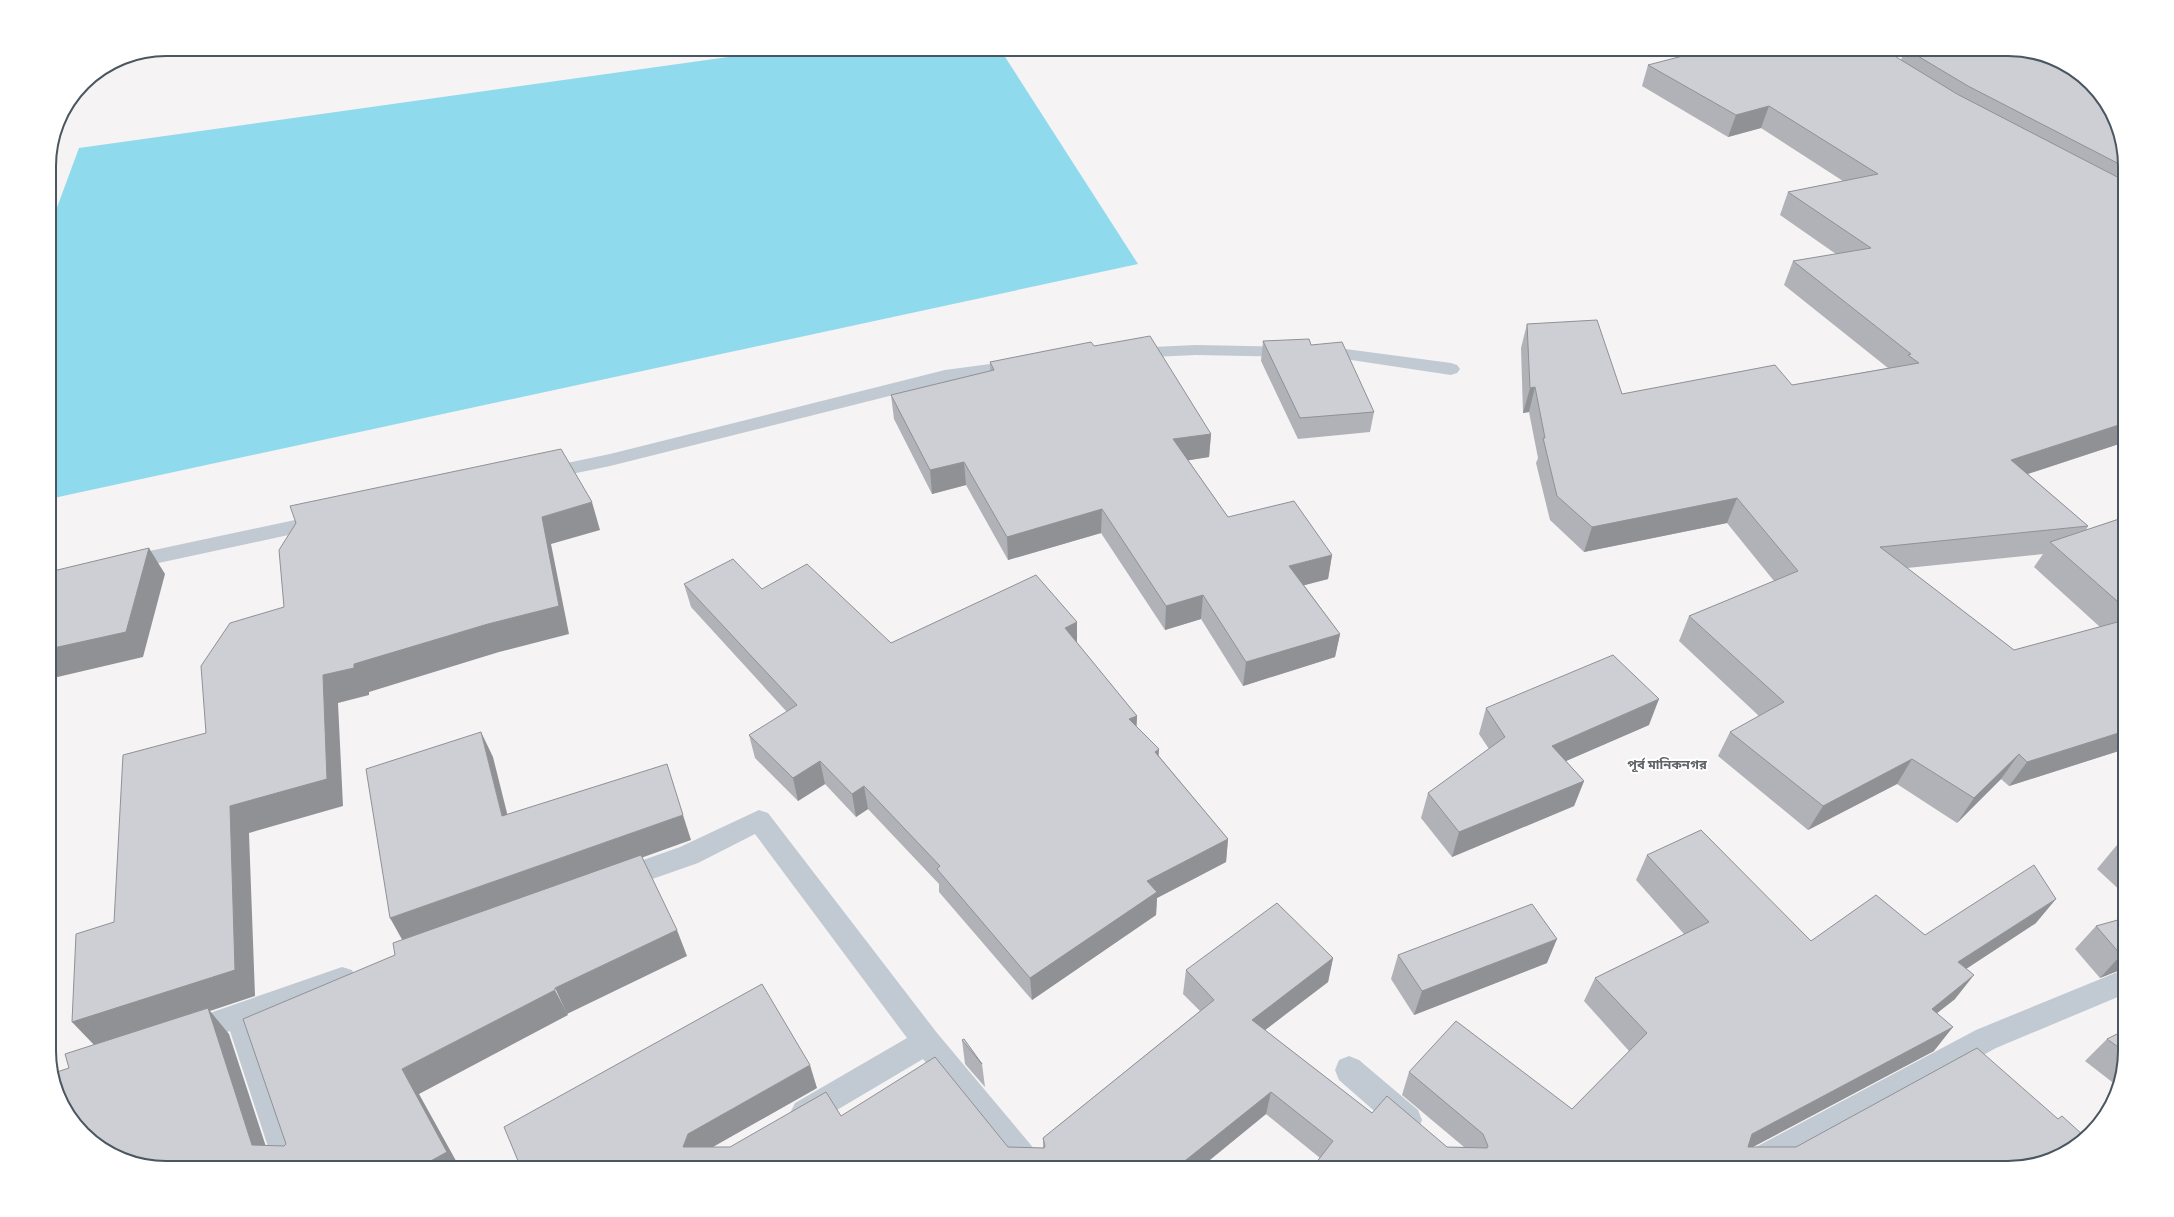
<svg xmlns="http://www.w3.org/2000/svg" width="2174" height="1217" font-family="'DM Sans','Noto Sans Bengali',sans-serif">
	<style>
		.water { fill: #90daee }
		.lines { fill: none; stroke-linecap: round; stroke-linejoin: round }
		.minor { fill: #c1cad2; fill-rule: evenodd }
		.wall { fill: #b0b2b7; fill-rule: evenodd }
		.shaded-wall { fill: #909195 }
		.building { fill: #cdcfd5; stroke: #909195 }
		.labels { text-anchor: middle; stroke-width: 4; stroke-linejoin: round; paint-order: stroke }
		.quarter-label { font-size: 13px; font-weight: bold; fill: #5f6368; stroke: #fff }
		.rim { fill: none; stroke: #4a5661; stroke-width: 2 }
	</style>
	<rect width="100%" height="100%" fill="#f5f3f3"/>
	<path class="water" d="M785 49H1000L1138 264 49 499V229L79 148Z"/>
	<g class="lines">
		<g class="minor">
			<path d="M1890 49H1926L1919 53 1876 59 1880 63 1873 67C1866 65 1864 63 1862 56L1864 53Z"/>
			<path d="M1196 345 1338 348 1451 363 1457 365 1460 369 1457 373 1451 375 1338 358 1196 355 1131 358 1125 357 1122 353 1125 349 1131 348Z"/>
			<path d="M1019 360 1025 361 1028 365 1025 369 945 382 610 466 543 480 536 479 533 474 536 469 543 468 610 454 945 370Z"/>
			<path d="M323 514 330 516 333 521 330 526 126 570 118 568 115 563 118 558 126 556Z"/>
			<path d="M759 810 768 813 937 1033 1041 1157 1045 1168H1011L923 1059 815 1123 805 1127 795 1123 790 1113 795 1103 907 1038 755 834 698 863 621 890 612 887 608 879 612 871 680 847Z"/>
			<path d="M342 967 352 970 356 979 352 988 255 1022 305 1168H275L230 1031 191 1045 181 1041 177 1032 181 1023Z"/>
			<path d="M2125 969V994L1996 1048 1778 1168H1733L1737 1157 1976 1030Z"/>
			<path d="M1349 1056 1359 1060 1418 1110 1422 1120 1418 1130 1407 1134 1396 1130 1339 1080 1335 1070 1339 1060Z"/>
		</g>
	</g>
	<g class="wall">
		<path d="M1905 49H2008L2125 159V445L2122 443 2028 474 2088 526 2086 530 2125 517V749L2009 786 2001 779 1957 823 1897 784 1808 830 1718 756 1730 732 1759 716 1679 641 1689 616 1774 581 1727 523 1584 552 1550 520 1536 463 1538 458 1529 412 1523 413 1521 348 1527 324 1622 394 1792 385 1888 368 1784 285 1793 261 1836 254 1780 215 1788 192 1843 181 1761 128 1728 137 1642 86 1648 65 1901 60ZM2043 554 2034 567 2100 627 2014 650 1907 568Z"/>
		<path d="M1263 341 1311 345 1374 412 1370 432 1298 439 1261 361Z"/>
		<path d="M1094 346 1211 434 1209 457 1188 460 1228 517 1332 555 1328 579 1304 585 1340 634 1335 657 1243 686 1201 619 1165 630 1101 533 1008 560 966 485 932 494 894 419 891 395 990 371V362Z"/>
		<path d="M684 584 762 589 891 643 1077 622V643L1137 716 1136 726 1159 756 1228 839 1226 862 1157 898 1156 915 1032 1000 939 892V884L868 809 856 817 825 784 798 801 755 758 749 735 787 712 691 607Z"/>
		<path d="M1486 708 1649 725 1566 761 1584 781 1574 806 1452 857 1421 818 1428 793 1489 749 1479 734Z"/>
		<path d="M2125 843V895L2097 869 2117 845Z"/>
		<path d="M1647 855 1811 941 1925 935 2036 923 1966 969 1955 999 1937 1013 1934 1051 1752 1147 2066 1152 1320 1158 1266 1114 1200 1168H521L817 1088 712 1147H730L841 1116 1008 1147 1043 1148V1138L1200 1011 1183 994 1186 970 1333 958 1328 982 1265 1030 1372 1113 1447 1147H1464L1402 1095 1409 1072 1572 1109 1629 1051 1584 1001 1595 978 1684 934 1636 880Z"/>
		<path d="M2125 918V968L2100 978 2075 949 2096 926Z"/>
		<path d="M1398 955 1547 963 1414 1015 1391 979Z"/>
		<path d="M2125 992V1006L2118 998Z"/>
		<path d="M2107 1039 2125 1050 2116 1085 2085 1061Z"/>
		<path d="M962 1040 982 1064 985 1087 965 1064Z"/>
	</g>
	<g class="shaded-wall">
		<path d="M1769 106 1761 128 1728 137 1736 115Z"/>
		<path d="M1535 387 1529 412 1523 413 1530 388Z"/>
		<path d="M2125 423V439L2122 443 1997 484 2011 460Z"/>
		<path d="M1211 434 1209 457 1172 463 1173 439Z"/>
		<path d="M964 462 966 485 932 494 930 470Z"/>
		<path d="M1737 498 1727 523 1584 552 1592 527Z"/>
		<path d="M592 502 600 530 551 544 569 634 499 652 369 692V695L338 703 343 806 249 833 255 996 210 1011 229 1034 273 1168 97 1048 72 1022 230 806 323 675 354 664 542 517Z"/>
		<path d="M1102 509 1101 533 1008 560 1007 537Z"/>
		<path d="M149 548 165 574 143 657 49 679V649Z"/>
		<path d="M1332 555 1328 579 1286 590 1289 566Z"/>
		<path d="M1203 595 1201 619 1165 630 1166 606Z"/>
		<path d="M1077 622V646L1065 628Z"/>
		<path d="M1340 634 1335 657 1243 686 1246 662Z"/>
		<path d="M1659 699 1649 725 1543 771 1552 746Z"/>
		<path d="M1137 716 1136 739 1129 719Z"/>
		<path d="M2125 731V749L2009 786 2027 762Z"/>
		<path d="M481 732 493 757 514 841 502 816Z"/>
		<path d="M1159 749 1158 772 1155 752Z"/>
		<path d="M2019 754 2001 779 1957 823 1974 798Z"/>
		<path d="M1912 759 1897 784 1808 830 1823 806Z"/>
		<path d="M820 761 825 784 798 801 793 778Z"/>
		<path d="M1584 781 1574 806 1452 857 1459 832Z"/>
		<path d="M864 786 868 809 856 817 852 794Z"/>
		<path d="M683 815 691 840 404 943 390 918Z"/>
		<path d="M1228 839 1226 862 1157 898 1156 915 1032 1000 1030 978 1147 881Z"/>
		<path d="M2056 899 2036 923 1940 986 1958 962Z"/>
		<path d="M677 930 687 956 567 1014 555 988Z"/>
		<path d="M1557 939 1547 963 1414 1015 1422 991Z"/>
		<path d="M2125 953V968L2100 978 2121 955Z"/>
		<path d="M1333 958 1328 982 1248 1043 1252 1020Z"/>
		<path d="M1974 975 1955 999 1913 1032 1932 1009Z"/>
		<path d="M555 990 568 1015 419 1094 460 1168H418L402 1069Z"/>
		<path d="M1953 1027 1934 1051 1736 1156 1752 1134Z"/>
		<path d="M810 1065 817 1088 697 1156 683 1147 688 1134Z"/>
		<path d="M1271 1092 1266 1114 1200 1168H1176Z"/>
	</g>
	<g class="building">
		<path d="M1713 49H1883L1957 94 2125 181V423L2011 460 2088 526 1880 547 2014 650 2125 620V731L2027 762 2019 754 1974 798 1912 759 1823 806 1730 732 1784 702 1689 616 1798 571 1737 498 1592 527 1557 496 1543 438H1545L1535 387 1530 388 1527 324 1597 320 1622 394 1775 365 1792 385 1919 363 1908 355 1911 354 1793 261 1871 248 1788 192 1878 174 1769 106 1736 115 1648 65 1702 51Z"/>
		<path d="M1906 49H2008L2066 65 2109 108 2125 159V167L1968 86Z"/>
		<path d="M1150 336 1211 434 1173 439 1228 517 1294 501 1332 555 1289 566 1340 634 1246 662 1203 595 1166 606 1102 509 1007 537 964 462 930 470 891 395 994 370 990 362 1091 342 1094 346Z"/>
		<path d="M1309 339 1311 345 1342 342 1374 412 1300 418 1263 341Z"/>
		<path d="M561 449 592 502 542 517 559 606 488 624 354 664V668L323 675 327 779 230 806 235 970 72 1022 76 934 114 922 123 755 206 733 201 666 230 623 284 607 279 550 296 523 290 506Z"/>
		<path d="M2125 517V608L2050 542Z"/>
		<path d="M149 548 126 632 49 649V572Z"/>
		<path d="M733 559 762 589 807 564 891 643 1036 575 1077 622 1065 628 1137 716 1129 719 1159 749 1155 752 1228 839 1147 881 1157 892 1030 978 937 869 940 866 864 786 852 794 820 761 793 778 749 735 797 705 684 584Z"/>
		<path d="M1613 655 1659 699 1552 746 1584 781 1459 832 1428 793 1505 737 1486 708Z"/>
		<path d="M481 732 502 816 667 764 683 815 390 918 366 769Z"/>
		<path d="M1701 830 1811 941 1876 895 1925 935 2034 865 2056 899 1958 962 1974 975 1932 1009 1953 1027 1752 1134 1748 1147H1796L1977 1048 2058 1119 2062 1116 2083 1135 2066 1152 2008 1168H1312L1333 1141 1271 1092 1176 1168H521L504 1127 762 984 810 1065 688 1134 683 1147H730L826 1092 841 1116 935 1057 1008 1147 1044 1148 1045 1146 1043 1138 1214 1000 1186 970 1277 903 1333 958 1252 1020 1372 1113 1387 1096 1447 1147 1487 1148 1488 1146 1483 1134 1409 1072 1456 1021 1572 1109 1647 1033 1595 978 1709 922 1647 855Z"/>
		<path d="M2125 843V852L2117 845Z"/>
		<path d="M641 855 677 930 555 988V990L402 1069 447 1152 418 1168H166L108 1152 65 1109 54 1073 69 1068 65 1054 208 1008 252 1145 284 1146 286 1144 243 1019 395 955 393 943Z"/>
		<path d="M1532 904 1557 939 1422 991 1398 955Z"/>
		<path d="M2125 918V953L2121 955 2096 926Z"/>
		<path d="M2125 1030V1052L2107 1039Z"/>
		<path d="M964 1039 982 1064 962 1040Z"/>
	</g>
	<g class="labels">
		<g class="quarter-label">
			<text x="1667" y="769">পূর্ব মানিকনগর</text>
		</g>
	</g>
	<path d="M0 0H2174V1217H0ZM166 56H2008A110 110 0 0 1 2118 166V1051A110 110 0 0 1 2008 1161H166A110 110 0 0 1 56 1051V166A110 110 0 0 1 166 56Z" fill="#fff" fill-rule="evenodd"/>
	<path class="rim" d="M166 56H2008A110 110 0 0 1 2118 166V1051A110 110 0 0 1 2008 1161H166A110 110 0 0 1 56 1051V166A110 110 0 0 1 166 56Z"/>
</svg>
